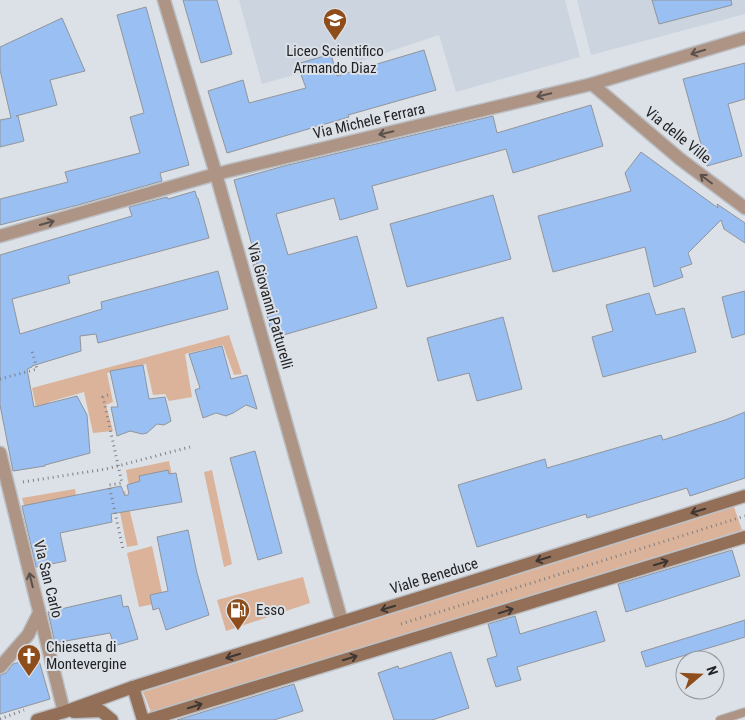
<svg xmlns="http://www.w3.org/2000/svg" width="745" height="720" font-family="'Roboto Condensed',sans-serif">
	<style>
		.built { fill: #ccd4e0 }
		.green { fill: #dbb39a }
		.building { fill: #9abff3; stroke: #91959b }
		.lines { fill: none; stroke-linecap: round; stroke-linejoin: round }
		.lane-casing { stroke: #bbbfc4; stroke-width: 10 }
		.street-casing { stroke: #bbbfc4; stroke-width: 15 }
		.secondary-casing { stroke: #bbbfc4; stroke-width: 15 }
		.path { stroke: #7d8085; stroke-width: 3; stroke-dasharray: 1 4; stroke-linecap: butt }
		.lane { stroke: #ad9485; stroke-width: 8 }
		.street { stroke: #ad9485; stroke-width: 12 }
		.secondary { stroke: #936f58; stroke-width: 12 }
		.oneway { stroke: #5a504c }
		.oneway2 { stroke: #3e3632 }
		.labels { text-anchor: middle; stroke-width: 4; stroke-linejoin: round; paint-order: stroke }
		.poi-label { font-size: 15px; fill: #222326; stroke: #dce1e7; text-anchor: start }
		.street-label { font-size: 15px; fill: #222326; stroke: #dce1e7 }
	</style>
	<rect width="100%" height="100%" fill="#dce1e7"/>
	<g class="built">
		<path d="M239 0H565L580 57 456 92 439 35 355 63 348 47 325 56 298 64 301 73 262 84Z"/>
		<path d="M577 0H745V14L591 55Z"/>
	</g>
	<g class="green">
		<path d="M229 335 242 374 234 375 223 345 185 354 192 397 169 401 165 394 153 395 146 364 107 373 113 402 106 405 113 431 93 433 84 392 49 402 53 427 41 430 32 388Z"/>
		<path d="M169 461 174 484 130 492 126 470Z"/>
		<path d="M212 470 232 564 224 567 204 472Z"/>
		<path d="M75 489 78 509 28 520 22 498Z"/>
		<path d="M125 491 138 545 127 547 116 493Z"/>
		<path d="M734 507 742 530 151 712 143 692Z"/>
		<path d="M152 546 164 602 139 607 127 553Z"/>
		<path d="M303 577 310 603 226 631 217 600Z"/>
	</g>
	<g class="building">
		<path d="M183 0H217L232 54 201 63Z"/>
		<path d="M652 0H731L732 5 659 24Z"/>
		<path d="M146 7 189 165 160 173 162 181 78 205 0 225V199L68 182 65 172 140 153 130 117 144 113 117 15Z"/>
		<path d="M62 18 85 71 50 80 57 105 16 116H18L24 141 0 147V120L11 118 0 70V47Z"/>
		<path d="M424 50 436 90 348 115 349 117 227 153 208 91 243 80 249 103 306 88 297 64 331 54 337 76Z"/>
		<path d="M745 63V99L728 104 742 156 707 166 683 79Z"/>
		<path d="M591 105 603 146 513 173 506 149 372 186 378 209 340 220 334 198 276 214 288 255 357 236 377 308 273 338 253 265 257 264 234 180 284 166 493 116 497 133Z"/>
		<path d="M641 152 718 208 717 204 745 223V243L724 229 721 220 688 253 692 264 680 268 683 277 654 287 645 247 553 272 538 216 631 191 625 173Z"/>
		<path d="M195 191 197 198H198L209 238 68 276 70 283 12 299 20 334 102 309 101 302 218 271 228 309 98 343 96 334 80 336 81 351 32 366V367L27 369 34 407 77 396 87 415 90 453 45 465V466L13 471 0 405V255L132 216 129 207 167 197 168 199Z"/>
		<path d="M493 195 511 259 407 287 390 224Z"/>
		<path d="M745 291V334L732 338 722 297Z"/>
		<path d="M649 293 656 315 684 308 696 352 603 377 592 337 613 331 606 305Z"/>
		<path d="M503 317 522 389 477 401 469 373 438 381 427 338Z"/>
		<path d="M222 346 231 379 247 375 257 409 246 405 233 413 226 416 216 413 203 418 195 390 200 388 189 354Z"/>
		<path d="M143 365 149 399 165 397 171 421 164 425 157 424 147 433 142 434 130 431 117 436 111 407H118L110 371Z"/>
		<path d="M745 412V478L690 496 687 488 587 518 586 514 477 547 458 485 545 459 547 468 661 435 663 440 725 420Z"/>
		<path d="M255 451 282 553 258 560 230 458Z"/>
		<path d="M168 470 169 474 176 473 182 502 111 514 112 522 60 533 66 561 36 567 22 506 121 486 125 496 129 494 127 485 140 481 139 476Z"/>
		<path d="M188 530 197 573 209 615 166 630 159 608 153 610 150 595 168 591 157 537Z"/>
		<path d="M732 550 740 576 626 612 618 584Z"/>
		<path d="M121 595 123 607 128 606 138 639 114 646 110 633 55 643 48 612Z"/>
		<path d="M596 611 605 641 517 667 521 680 496 687 487 659 497 656 488 624 515 616 520 634Z"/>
		<path d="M745 620V637L646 667 641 652Z"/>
		<path d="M451 652 469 708 432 720H394L378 673 398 666 399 669Z"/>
		<path d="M38 657 50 699 0 714V675L6 673 13 664Z"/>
		<path d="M294 684 303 711 274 720H177Z"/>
	</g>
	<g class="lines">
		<g class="lane-casing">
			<path id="lane" d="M720 720 745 712"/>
		</g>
		<g class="street-casing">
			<g id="street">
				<path d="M164 0 216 174 342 622"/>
				<path d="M592 84 680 159 745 208"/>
				<path d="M0 236 216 174 592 84 745 38"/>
				<path d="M0 453 64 712"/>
				<path d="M0 667 28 635 39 613"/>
			</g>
		</g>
		<g class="secondary-casing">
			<g id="secondary">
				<path d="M133 687 143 720"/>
				<path d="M74 712 101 711 112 720"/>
				<path d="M37 720 64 712 133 687 745 496"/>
				<path d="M148 720 745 537"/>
			</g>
		</g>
		<g class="path">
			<path d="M0 379 37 369 32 351"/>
			<path d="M108 395 103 397 122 483 109 485 123 549"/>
			<path d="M23 482 106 469 190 447"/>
			<path d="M401 624 745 516"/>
			<path d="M0 719 24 710"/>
		</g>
		<use href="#lane" class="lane"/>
		<use href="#street" class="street"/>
		<use href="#secondary" class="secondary"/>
	</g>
	<defs><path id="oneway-shaft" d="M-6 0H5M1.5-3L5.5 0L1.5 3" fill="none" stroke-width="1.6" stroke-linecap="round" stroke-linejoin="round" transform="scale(1.25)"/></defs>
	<g class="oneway">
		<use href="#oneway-shaft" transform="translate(698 52) rotate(163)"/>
		<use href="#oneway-shaft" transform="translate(544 95) rotate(167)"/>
		<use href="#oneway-shaft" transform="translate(386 133) rotate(167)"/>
		<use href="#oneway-shaft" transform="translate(706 179) rotate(-143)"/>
		<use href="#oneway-shaft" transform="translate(47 223) rotate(-16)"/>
		<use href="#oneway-shaft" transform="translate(31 580) rotate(-104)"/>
	</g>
	<g class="oneway2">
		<use href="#oneway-shaft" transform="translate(698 511) rotate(163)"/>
		<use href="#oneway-shaft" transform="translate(543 559) rotate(163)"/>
		<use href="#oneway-shaft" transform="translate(661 563) rotate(-17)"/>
		<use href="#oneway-shaft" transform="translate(388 608) rotate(163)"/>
		<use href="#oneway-shaft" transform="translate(506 611) rotate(-17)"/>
		<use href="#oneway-shaft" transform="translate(233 656) rotate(163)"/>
		<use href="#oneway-shaft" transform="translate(350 658) rotate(-17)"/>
		<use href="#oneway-shaft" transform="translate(195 706) rotate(-17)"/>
	</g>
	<defs>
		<g id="school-pin" transform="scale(1.25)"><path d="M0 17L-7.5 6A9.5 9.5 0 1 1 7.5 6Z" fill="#8f4d1b" stroke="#dce1e7"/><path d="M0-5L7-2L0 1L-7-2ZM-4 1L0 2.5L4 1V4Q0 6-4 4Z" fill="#fff"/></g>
		<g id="fuel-pin" transform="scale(1.25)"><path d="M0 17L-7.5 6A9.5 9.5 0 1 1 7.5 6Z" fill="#8f4d1b" stroke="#dce1e7"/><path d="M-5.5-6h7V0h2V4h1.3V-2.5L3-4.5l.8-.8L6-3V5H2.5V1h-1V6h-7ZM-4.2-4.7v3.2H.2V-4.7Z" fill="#fff"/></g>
		<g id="church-pin" transform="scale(1.25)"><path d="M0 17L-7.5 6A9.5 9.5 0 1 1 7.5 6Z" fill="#8f4d1b" stroke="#dce1e7"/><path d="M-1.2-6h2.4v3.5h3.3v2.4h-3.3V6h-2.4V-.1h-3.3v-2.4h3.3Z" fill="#fff"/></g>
	</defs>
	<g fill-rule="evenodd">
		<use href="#school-pin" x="335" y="20"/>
		<use href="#fuel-pin" x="238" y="610"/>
		<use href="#church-pin" x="29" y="656"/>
	</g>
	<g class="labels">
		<g class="poi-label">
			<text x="335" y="56" text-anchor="middle">Liceo Scientifico<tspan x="335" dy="17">Armando Diaz</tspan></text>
			<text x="256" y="615">Esso</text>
			<text x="46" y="652">Chiesetta di<tspan x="46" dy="17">Montevergine</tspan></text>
		</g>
		<g class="street-label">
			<text transform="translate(369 121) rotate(-13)" y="5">Via Michele Ferrara</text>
			<text transform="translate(678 135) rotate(39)" y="5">Via delle Ville</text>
			<text transform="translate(270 306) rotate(74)" y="5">Via Giovanni Patturelli</text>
			<text transform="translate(434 576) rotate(-17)" y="5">Viale Beneduce</text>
			<text transform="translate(48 579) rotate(76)" y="5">Via San Carlo</text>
		</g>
	</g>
	<g transform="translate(700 675) rotate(71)"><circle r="24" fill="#dce1e7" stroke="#92959a"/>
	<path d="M0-4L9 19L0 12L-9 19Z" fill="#8f4d1b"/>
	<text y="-8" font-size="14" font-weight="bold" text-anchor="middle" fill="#222326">N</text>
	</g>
</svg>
